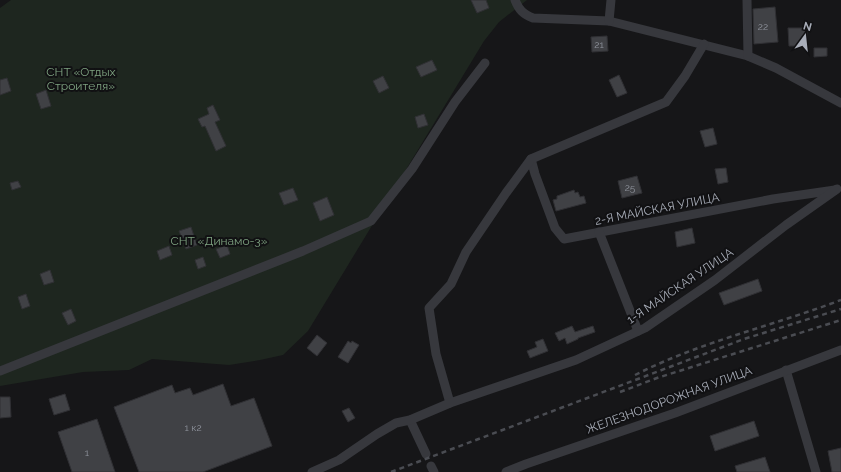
<svg xmlns="http://www.w3.org/2000/svg" width="841" height="472" font-family="Raleway,sans-serif">
	<style>
		.green { fill: #1e261f }
		.building { fill: #404145; stroke: #303034 }
		.lines { fill: none; stroke-linecap: round; stroke-linejoin: round }
		.minor { stroke: #37383d; stroke-width: 9 }
		.rail { stroke: #4a4c52; stroke-width: 2.5; stroke-dasharray: 5 4; stroke-linecap: butt }
		.labels { text-anchor: middle; stroke-width: 4; stroke-linejoin: round; paint-order: stroke }
		.number-label { font-size: 10px; fill: #8e929b }
		.park-label { font-size: 12px; fill: #7fa381; stroke: #111113 }
		.street-label { font-size: 12px; fill: #a8adb8; stroke: #111113 }
	</style>
	<rect width="100%" height="100%" fill="#161618"/>
	<path class="green" d="M11 0H527L499 22 484 41 308 331 283 355 260 360 229 365 152 359 129 370 83 372 0 386V8Z"/>
	<g class="building">
		<path d="M471 0H486L489 8 477 13Z"/>
		<path d="M775 7 778 42 754 44 753 9Z"/>
		<path d="M788 28H807V46H789Z"/>
		<path d="M607 36 608 51 592 52 591 37Z"/>
		<path d="M814 48H827V56L814 57Z"/>
		<path d="M432 60 437 70 421 77 416 67Z"/>
		<path d="M619 75 627 93 617 97 609 80Z"/>
		<path d="M383 76 389 88 379 93 373 81Z"/>
		<path d="M7 78 11 91 0 95V80Z"/>
		<path d="M46 90 51 106 41 109 36 94Z"/>
		<path d="M213 105 220 120 215 122 226 146 216 151 205 126 202 127 198 119 209 114 207 108Z"/>
		<path d="M424 114 428 125 418 128 415 117Z"/>
		<path d="M713 128 717 144 705 147 700 131Z"/>
		<path d="M726 168 728 182 718 184 715 169Z"/>
		<path d="M637 176 642 193 622 198 618 181Z"/>
		<path d="M18 181 21 187 12 190 10 183Z"/>
		<path d="M293 188 298 200 284 205 279 193Z"/>
		<path d="M574 190 575 193 578 192 580 197 584 196 586 203 556 211 553 200 557 199V196Z"/>
		<path d="M327 197 334 215 320 221 313 203Z"/>
		<path d="M191 227 197 245 186 249 179 231Z"/>
		<path d="M692 228 695 243 677 247 675 232Z"/>
		<path d="M227 245 230 254 220 258 216 249Z"/>
		<path d="M169 246 172 255 160 260 157 251Z"/>
		<path d="M203 257 206 266 198 269 195 260Z"/>
		<path d="M50 270 54 282 44 285 40 274Z"/>
		<path d="M758 279 762 291 724 305 719 293Z"/>
		<path d="M26 294 30 306 22 309 18 297Z"/>
		<path d="M71 309 76 321 68 325 62 313Z"/>
		<path d="M572 326 575 332 593 326 595 332 578 338V339L567 344 565 338 559 341 555 333Z"/>
		<path d="M317 335 327 343 317 356 307 348Z"/>
		<path d="M543 339 548 351 530 358 527 351 537 347 535 342Z"/>
		<path d="M348 341 351 343 352 341 359 345 348 363 338 357Z"/>
		<path d="M223 384 231 406 254 398 272 446 203 472H139L114 407 172 385 175 393 190 388 193 395Z"/>
		<path d="M65 394 70 410 54 415 49 399Z"/>
		<path d="M0 397H10L11 417 0 418Z"/>
		<path d="M349 408 355 418 348 422 342 411Z"/>
		<path d="M97 419 115 472H72L58 432Z"/>
		<path d="M754 421 759 436 715 451 710 436Z"/>
		<path d="M841 448V472H832L828 451Z"/>
		<path d="M765 457 770 472H737L735 466Z"/>
	</g>
	<g class="lines">
		<g class="minor">
			<path d="M515 0C519 10 523 14 533 18L609 21 748 56 776 68 841 103"/>
			<path d="M747 0 748 56"/>
			<path d="M609 21 611 0"/>
			<path d="M531 159 535 174 555 228 564 239 773 199 835 190"/>
			<path d="M599 232 638 331"/>
			<path d="M786 370 816 472"/>
			<path d="M0 371 303 251 371 221 412 169 455 102 485 63"/>
			<path d="M450 403 436 354 429 308 451 284 466 252 506 193 531 159 666 102 685 76 704 44"/>
			<path d="M410 420 426 454"/>
			<path d="M431 466 434 472"/>
			<path d="M312 472 339 460 377 434 396 423 410 420 450 403 576 360 645 328 715 280 786 225 837 189"/>
			<path d="M506 472 526 464 675 413 841 350"/>
		</g>
		<g class="rail">
			<path d="M635 375C700 342 772 326 841 300"/>
			<path d="M620 392 657 378 841 320"/>
			<path d="M391 472 744 339 841 309"/>
		</g>
	</g>
	<g class="labels">
		<g class="number-label">
			<text x="763" y="30">22</text>
			<text x="599" y="48">21</text>
			<text x="630" y="191">25</text>
			<text x="193" y="431">1 к2</text>
			<text x="87" y="456">1</text>
		</g>
		<g class="park-label">
			<text x="81" y="76">СНТ «Отдых<tspan x="81" dy="14">Строителя»</tspan></text>
			<text x="219" y="245">СНТ «Динамо-3»</text>
		</g>
		<g class="street-label">
			<text transform="translate(657 209) rotate(-11)" y="4">2-Я МАЙСКАЯ УЛИЦА</text>
			<text transform="translate(680 286) rotate(-34)" y="4">1-Я МАЙСКАЯ УЛИЦА</text>
			<text transform="translate(669 400) rotate(-20)" y="4">ЖЕЛЕЗНОДОРОЖНАЯ УЛИЦА</text>
		</g>
	</g>
	<g transform="translate(805 36) rotate(15)" stroke="#111113" stroke-width="3" paint-order="stroke">
	<path d="M0-3L7 15L0 10L-7 15Z" fill="#a8adb8"/>
	<text y="-6" font-size="11" font-weight="bold" text-anchor="middle" fill="#a8adb8">N</text>
	</g>
</svg>
